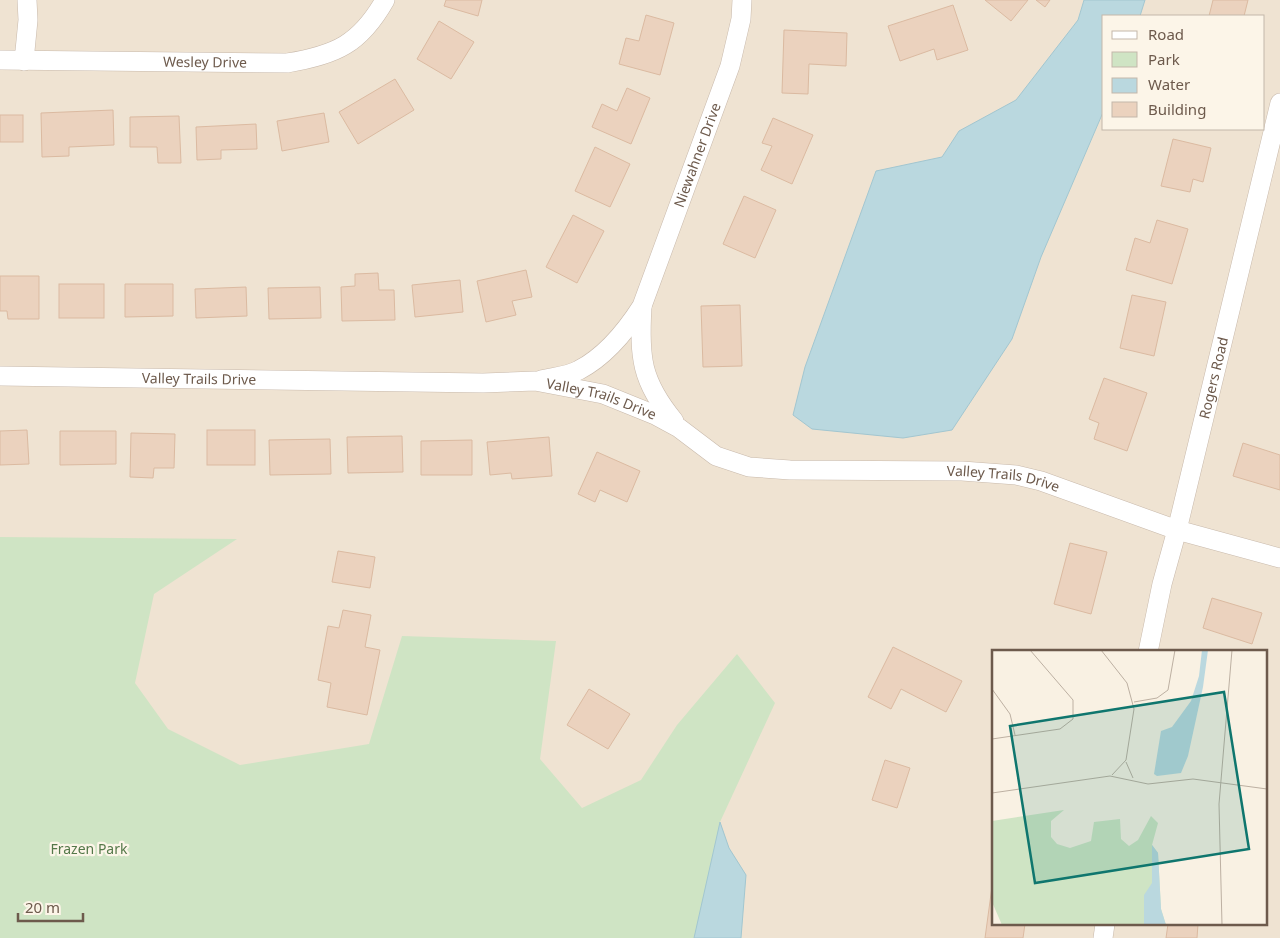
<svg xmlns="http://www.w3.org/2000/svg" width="1280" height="938" font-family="'Noto Sans',sans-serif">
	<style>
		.residential { fill: #efe3d2; fill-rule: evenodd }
		.green { fill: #cfe4c4 }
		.water { fill: #bad8df; stroke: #a2c6d0 }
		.building { fill: #ebd2be; stroke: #dbbaa1 }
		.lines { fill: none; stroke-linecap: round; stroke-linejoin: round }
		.street-casing { stroke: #c8b9ab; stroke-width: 20 }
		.street { stroke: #fff; stroke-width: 19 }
		.labels { text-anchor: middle; stroke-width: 4.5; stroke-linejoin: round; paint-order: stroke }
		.street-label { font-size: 14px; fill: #6d5a4c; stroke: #fcf5e8 }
		.park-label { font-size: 14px; fill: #547849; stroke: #fcf5e8 }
		.inset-road { fill: none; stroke: #bdb0a2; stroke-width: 1 }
		.view { fill: #0f766e; fill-opacity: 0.15; stroke: #0f766e; stroke-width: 2.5 }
		.inset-edge { fill: none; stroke: #6d5a4c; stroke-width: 2.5 }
	</style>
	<rect width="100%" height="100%" fill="#f9f1e3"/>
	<path class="residential" d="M0 0H1280V938H741L746 875 729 848 720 822 0 750ZM1104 16H1264V129H1104ZM994 652H1266V924H994Z"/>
	<path class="green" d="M0 537 237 539 154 594 135 683 168 729 240 765 369 744 402 636 556 641 540 759 582 808 641 780 677 725 737 654 775 703 720 822 729 848 746 875 741 938H0Z"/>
	<g class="water">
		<path d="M1084 0H1145L1140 16H1104V110L1041 257 1012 339 952 430 903 438 812 429 793 415 805 367 876 171 942 157 959 131 1016 100 1078 20Z"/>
		<path d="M720 822 729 848 746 875 741 938H694Z"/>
	</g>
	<g class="building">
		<path d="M446 0H482L478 16 444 6Z"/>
		<path d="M985 0H1028L1011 21Z"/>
		<path d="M1036 0H1050L1045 7Z"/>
		<path d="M1213 0H1248L1244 16H1209Z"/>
		<path d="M953 5 968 50 937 60 934 49 900 61 888 26Z"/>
		<path d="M646 15 674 23 660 75 619 64 626 38 639 41Z"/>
		<path d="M439 21 474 42 451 79 417 59Z"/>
		<path d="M784 30 847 33 846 66 809 64 808 94 782 93Z"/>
		<path d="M395 79 414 110 358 144 339 112Z"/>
		<path d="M627 88 650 98 631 144 592 127 602 104 617 111Z"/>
		<path d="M113 110 114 145 69 147V156L42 157 41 113Z"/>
		<path d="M324 113 329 142 282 151 277 121Z"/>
		<rect x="0" y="115" width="23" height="27"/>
		<path d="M179 116 181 163H158L157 147H130V117Z"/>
		<path d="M773 118 813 135 792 184 761 170 772 146 762 143Z"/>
		<path d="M256 124 257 149 221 150V159L197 160 196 127Z"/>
		<path d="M1173 139 1211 148 1203 182 1193 179 1190 192 1161 186Z"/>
		<path d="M595 147 630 164 610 207 575 191Z"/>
		<path d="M744 196 776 210 755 258 723 244Z"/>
		<path d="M573 215 604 231 577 283 546 267Z"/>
		<path d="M1157 220 1188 229 1172 284 1126 270 1135 238 1150 243Z"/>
		<path d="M526 270 532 297 512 301 516 315 486 322 477 281Z"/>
		<path d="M378 273 379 290H394L395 320 342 321 341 287 355 286V274Z"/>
		<path d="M0 276H39V319H8L7 311H0Z"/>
		<path d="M460 280 463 312 415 317 412 285Z"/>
		<rect x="59" y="284" width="45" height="34"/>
		<path d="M125 284H173V316L125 317Z"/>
		<path d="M246 287 247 316 196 318 195 289Z"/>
		<path d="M320 287 321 318 269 319 268 288Z"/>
		<path d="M1132 295 1166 302 1154 356 1120 348Z"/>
		<path d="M740 305 742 366 703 367 701 306Z"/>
		<path d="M1104 378 1147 393 1127 451 1094 439 1099 423 1089 419Z"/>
		<path d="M27 430 29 464 0 465V431Z"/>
		<rect x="207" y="430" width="48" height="35"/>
		<path d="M60 431H116V464L60 465Z"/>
		<path d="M131 433 175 434 174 468H154L153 478 130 477Z"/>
		<path d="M402 436 403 472 348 473 347 437Z"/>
		<path d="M549 437 552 476 512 479 511 473 490 475 487 442Z"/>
		<path d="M330 439 331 474 270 475 269 440Z"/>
		<path d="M472 440V475H421V441Z"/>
		<path d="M1243 443 1280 455V490L1233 476Z"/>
		<path d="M597 452 640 471 627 502 600 490 595 502 578 494Z"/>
		<path d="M1070 543 1107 552 1091 614 1054 604Z"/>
		<path d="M338 551 375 557 370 588 332 582Z"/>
		<path d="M1212 598 1262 613 1252 644 1203 628Z"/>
		<path d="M343 610 371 615 365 647 380 650 367 715 327 707 331 683 318 680 328 626 339 628Z"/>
		<path d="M893 647 962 681 946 712 901 689 891 709 868 697Z"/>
		<path d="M589 689 630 714 608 749 567 725Z"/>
		<path d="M885 760 910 768 897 808 872 800Z"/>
		<path d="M994 872V924H1025L1023 938H985Z"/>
		<path d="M1168 924H1198L1197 938H1166Z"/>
	</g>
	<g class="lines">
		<g class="street-casing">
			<g id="street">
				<path id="s1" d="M0 60 287 63C336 55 360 44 385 0"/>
				<path d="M24 61 28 20 27 0"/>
				<path d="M642 307C639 357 641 381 674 421"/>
				<path id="s2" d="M0 376 483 383 535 381 603 394 655 415 679 428 716 456 749 467 790 470 962 471 1016 475 1041 481 1177 530 1280 558"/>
				<path id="s3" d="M541 380C553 377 569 376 579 370 606 356 626 331 642 306L730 66 741 19 742 0"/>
				<path id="s4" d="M1148 652 1162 584 1177 530 1280 103"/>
				<path d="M1103 938 1105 924"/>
			</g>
		</g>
		<use href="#street" class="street"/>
	</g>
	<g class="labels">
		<g class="street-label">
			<text dy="5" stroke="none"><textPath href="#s1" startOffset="205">Wesley Drive</textPath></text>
			<text dy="5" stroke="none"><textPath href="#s3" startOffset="291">Niewahner Drive</textPath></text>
			<text dy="5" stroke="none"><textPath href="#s4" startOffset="282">Rogers Road</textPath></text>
			<text dy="5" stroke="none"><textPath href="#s2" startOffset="199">Valley Trails Drive</textPath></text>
			<text dy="5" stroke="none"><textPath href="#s2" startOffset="604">Valley Trails Drive</textPath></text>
			<text dy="5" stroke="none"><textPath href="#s2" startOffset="1024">Valley Trails Drive</textPath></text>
		</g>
		<g class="park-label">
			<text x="89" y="854">Frazen Park</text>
		</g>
	</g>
	<g transform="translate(992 650)">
		<rect width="275" height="275" fill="#f9f1e3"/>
		<path d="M72 160 59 171V187L65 194 78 198 99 191 102 172 128 169 129 189 137 196 146 190 159 166 166 173 160 195 166 203 169 259 174 275H10L0 252V171Z" fill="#cfe4c4"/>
		<path d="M210 0H216L211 37 196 106 189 123 165 126 162 124 169 81 180 77 199 51 207 26ZM160 195 166 203 169 259 174 275H152V245L160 233Z" fill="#bad8df"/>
		<path class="inset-road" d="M109 0 135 33 142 59 134 110 120 125M0 39 18 64 23 85M142 52 165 48 176 40 183 0M0 89 68 79 81 69V50L38 0M134 112 141 128M0 143 118 126 156 134 201 129 275 139M230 275 227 154 240 0"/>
		<path class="view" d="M232 42 257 199 43 233 18 76Z"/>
		<rect width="275" height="275" class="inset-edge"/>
	</g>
	<rect x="1102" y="15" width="162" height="115" fill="#fcf5e8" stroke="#c3b7aa"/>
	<rect x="1112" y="31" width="25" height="8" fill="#ffffff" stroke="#c3b7aa"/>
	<text x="1148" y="40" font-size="15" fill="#6d5a4c">Road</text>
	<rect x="1112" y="52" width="25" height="15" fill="#cfe4c4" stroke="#c3b7aa"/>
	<text x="1148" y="65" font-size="15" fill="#6d5a4c">Park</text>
	<rect x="1112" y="78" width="25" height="15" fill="#bad8df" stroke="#c3b7aa"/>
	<text x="1148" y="90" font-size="15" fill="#6d5a4c">Water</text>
	<rect x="1112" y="102" width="25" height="15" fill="#ebd2be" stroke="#c3b7aa"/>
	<text x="1148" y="115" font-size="15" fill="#6d5a4c">Building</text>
	<path d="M18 913v8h65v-8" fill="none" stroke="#6d5a4c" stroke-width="2.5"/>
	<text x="25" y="913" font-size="15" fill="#6d5a4c" stroke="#fcf5e8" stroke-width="4" paint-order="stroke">20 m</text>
</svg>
